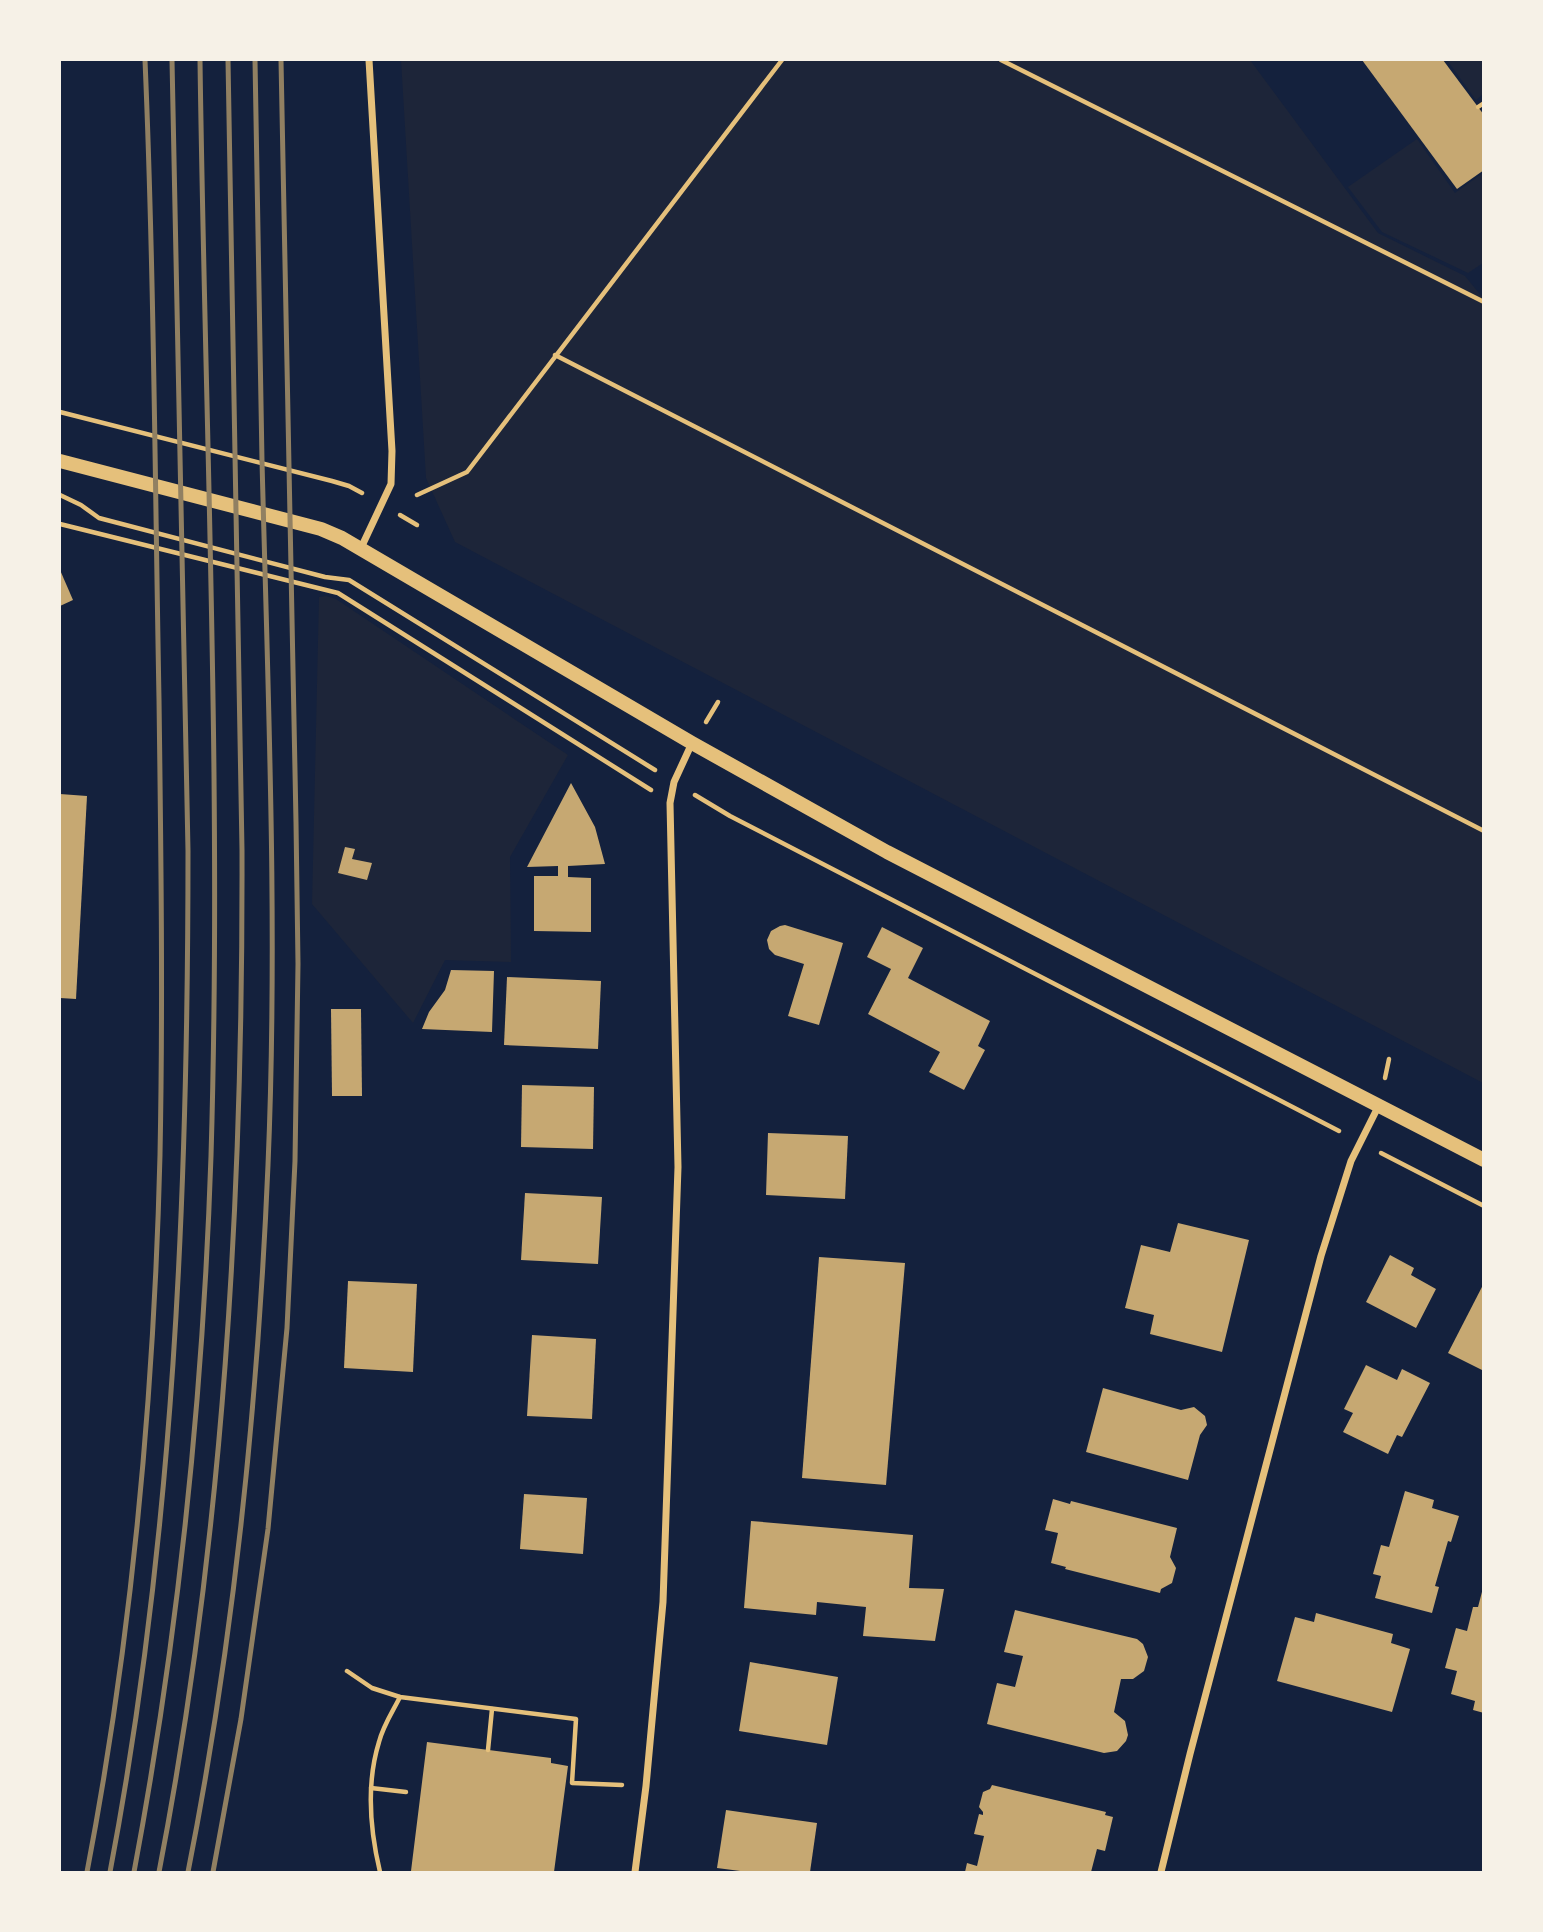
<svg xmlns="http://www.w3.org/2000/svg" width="1543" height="1932" font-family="Manrope,sans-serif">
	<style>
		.green { fill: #1d2539 }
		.building { fill: #c6a872 }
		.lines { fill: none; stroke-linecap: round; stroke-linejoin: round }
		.path { stroke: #e5c07b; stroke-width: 4.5 }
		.minor { stroke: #e5c07b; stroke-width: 7 }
		.secondary { stroke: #e5c07b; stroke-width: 14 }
		.rail { stroke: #918062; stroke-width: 5 }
	</style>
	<rect width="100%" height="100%" fill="#14213d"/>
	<g class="green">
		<path d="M401 60H1250L1378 233 1465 276 1483 298V1083L455 542 426 478Z"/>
		<path d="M1447 60H1481L1483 63V94L1476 100Z"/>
		<path d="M1417 139 1455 193 1483 173V263L1468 273 1382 232 1348 187Z"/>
		<path d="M326 596 336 599 568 755 510 857 511 962 445 960 413 1023 312 904 319 597Z"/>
	</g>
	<g class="building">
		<path d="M1362 60H1443L1484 115V170L1457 189Z"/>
		<path d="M60 570 73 600 60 606Z"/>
		<path d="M571 783 595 827 605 864 568 866V877L591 878V932L534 931V876H558V866L527 867Z"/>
		<path d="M60 794 87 796 76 999 60 998Z"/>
		<path d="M345 847 355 849 352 859 372 863 367 880 338 873Z"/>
		<path d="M785 925 843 943 819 1025 788 1016 804 964 775 955 769 949 767 940 771 931 780 926Z"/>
		<path d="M882 927 923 948 908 978 990 1021 978 1046 985 1050 964 1090 929 1072 940 1052 868 1014 891 969 867 957Z"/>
		<path d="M451 970 494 971 492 1032 422 1029 429 1012 445 990Z"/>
		<path d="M507 977 601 981 598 1049 504 1045Z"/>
		<path d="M331 1009H361L362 1096H332Z"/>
		<path d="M522 1085 594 1087 593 1149 521 1147Z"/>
		<path d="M768 1133 848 1136 845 1199 766 1195Z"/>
		<path d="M525 1193 602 1197 598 1264 521 1260Z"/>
		<path d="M1178 1223 1249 1240 1222 1352 1150 1334 1154 1315 1125 1308 1141 1245 1170 1252Z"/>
		<path d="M1390 1255 1414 1268 1411 1275 1436 1289 1416 1328 1366 1302Z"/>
		<path d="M819 1257 905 1263 886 1485 802 1478Z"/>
		<path d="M348 1281 417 1284 413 1372 344 1368Z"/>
		<path d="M1484 1283V1371L1448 1353Z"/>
		<path d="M532 1335 596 1339 592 1419 527 1416Z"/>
		<path d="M1366 1365 1397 1380 1402 1369 1430 1383 1402 1437 1397 1435 1388 1454 1343 1432 1353 1413 1344 1409Z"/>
		<path d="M1103 1388 1181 1410 1194 1407 1205 1416 1207 1425 1200 1435 1188 1480 1086 1452Z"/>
		<path d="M1405 1491 1434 1500 1432 1508 1459 1516 1451 1542 1448 1541 1435 1586 1439 1587 1432 1613 1375 1598 1381 1576 1373 1574 1381 1545 1389 1547Z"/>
		<path d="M524 1494 587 1498 583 1554 520 1549Z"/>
		<path d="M1053 1499 1070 1504 1071 1501 1177 1528 1170 1557 1176 1568 1172 1583 1161 1589 1160 1593 1065 1569 1066 1567 1051 1563 1058 1533 1045 1530Z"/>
		<path d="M751 1521 913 1535 909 1588 944 1589 935 1641 863 1636 866 1607 817 1602 816 1615 744 1608Z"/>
		<path d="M1483 1588 1484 1589V1713L1473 1710 1475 1701 1451 1694 1457 1671 1445 1668 1456 1628 1467 1631 1473 1607H1478Z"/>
		<path d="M1015 1610 1137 1639 1143 1644 1148 1657 1144 1671 1133 1679H1121L1114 1712 1125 1721 1128 1735 1126 1741 1117 1751 1104 1753 987 1724 997 1683 1015 1687 1023 1656 1004 1652Z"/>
		<path d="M1316 1613 1393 1634 1391 1643 1410 1649 1392 1712 1277 1681 1295 1617 1314 1622Z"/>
		<path d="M750 1662 838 1677 827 1745 739 1731Z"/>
		<path d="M427 1742 551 1758V1763L568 1766 554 1872 411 1871Z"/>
		<path d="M992 1785 1106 1812 1105 1815 1113 1817 1105 1851 1097 1849 1091 1872H965L967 1863 977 1866 984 1836 974 1834 979 1814 983 1815V1812L979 1807 983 1792 990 1789Z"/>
		<path d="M726 1810 817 1823 810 1872H748L717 1868Z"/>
	</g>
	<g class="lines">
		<g class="path">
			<path d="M1001 60 1484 302"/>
			<path d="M1478 107 1484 103"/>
			<path d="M555 355 1484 831"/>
			<path d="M60 412 332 481 349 486 362 493"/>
			<path d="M60 495 81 505 99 518 325 577 349 580 655 770"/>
			<path d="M417 495 467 472 782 60"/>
			<path d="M400 515 417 525"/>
			<path d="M60 524 338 593 651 790"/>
			<path d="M706 722 718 702"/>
			<path d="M695 795 730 816 1339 1131"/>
			<path d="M1385 1078 1389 1059"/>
			<path d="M1381 1153 1484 1206"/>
			<path d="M347 1671 372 1688 400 1697 576 1719 572 1783 622 1785"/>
			<path d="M488 1750 492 1709"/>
			<path d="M371 1788 406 1792"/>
			<path d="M380 1872C370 1830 366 1784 379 1742 383 1726 393 1711 400 1697"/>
		</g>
		<g class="minor">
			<path d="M361 548 391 484 392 451 369 60"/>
			<path d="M635 1872 646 1786 663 1602 678 1167 670 803 674 782 692 743"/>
			<path d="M1161 1872 1190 1754 1321 1256 1351 1161 1379 1105"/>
		</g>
		<path class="secondary" d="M60 461 321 529 342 538 692 743 887 852 1484 1160"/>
		<g class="rail">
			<path d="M87 1872C132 1637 154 1395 160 1155 163 1003 161 851 159 699 155 486 154 272 145 60"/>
			<path d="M110 1872C174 1536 188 1192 188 851L172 60"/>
			<path d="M134 1872C178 1638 203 1394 211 1156 222 790 205 425 200 60"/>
			<path d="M159 1872C224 1536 243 1192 242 850L228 60"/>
			<path d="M188 1872C234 1640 258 1402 268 1165 278 931 268 696 262 461 259 328 258 193 255 60"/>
			<path d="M213 1872 241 1719 268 1529 287 1328 295 1161 298 964 296 822 281 60"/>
		</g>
	</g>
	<rect width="1543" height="1932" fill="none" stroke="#f6f1e7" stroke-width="122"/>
</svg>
